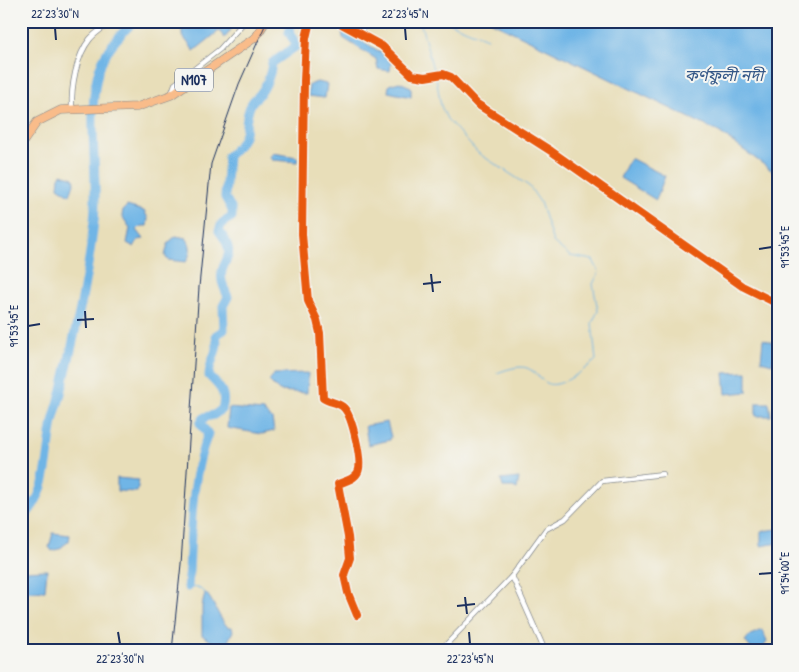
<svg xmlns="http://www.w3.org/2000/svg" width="799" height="672" font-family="'Patrick Hand','Noto Sans Bengali',sans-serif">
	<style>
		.water { fill: #6fb5e6; stroke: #4572a2 }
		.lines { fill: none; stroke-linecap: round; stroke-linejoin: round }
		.stream { stroke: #6fb5e6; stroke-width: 1 }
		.river { stroke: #6fb5e6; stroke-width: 9 }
		.minor-casing { stroke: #82868c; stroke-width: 6 }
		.trunk-casing { stroke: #82868c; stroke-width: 9 }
		.minor { stroke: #fff; stroke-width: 4.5 }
		.trunk { stroke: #f9bc8a; stroke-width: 8 }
		.rail { stroke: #1b2f5e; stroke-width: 1 }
		.cycleway-casing { stroke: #f6f6f2; stroke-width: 11 }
		.cycleway { stroke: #e8590c; stroke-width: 8 }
		.ticks { fill: none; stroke: #1b2f5e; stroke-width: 2 }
		.labels { text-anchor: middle; stroke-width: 4; stroke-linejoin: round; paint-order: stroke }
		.shield { fill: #f6f6f2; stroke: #5d6b8a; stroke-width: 1 }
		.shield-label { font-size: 14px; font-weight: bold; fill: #1b2f5e }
		.water-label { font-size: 16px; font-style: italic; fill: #345787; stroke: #f6f6f2 }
		.neatline { fill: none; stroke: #1b2f5e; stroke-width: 2 }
		.ticks-label { font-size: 12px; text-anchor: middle; fill: #1b2f5e }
	</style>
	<rect width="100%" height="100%" fill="#f6f6f2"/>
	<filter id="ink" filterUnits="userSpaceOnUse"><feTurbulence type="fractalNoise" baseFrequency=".02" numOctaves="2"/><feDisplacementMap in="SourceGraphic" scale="10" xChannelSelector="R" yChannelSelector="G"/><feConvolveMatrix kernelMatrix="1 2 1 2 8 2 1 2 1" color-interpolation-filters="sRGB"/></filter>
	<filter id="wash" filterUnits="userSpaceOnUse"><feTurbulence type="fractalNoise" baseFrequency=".0096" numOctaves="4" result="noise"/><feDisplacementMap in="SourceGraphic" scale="20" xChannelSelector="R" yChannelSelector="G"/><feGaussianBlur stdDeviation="1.12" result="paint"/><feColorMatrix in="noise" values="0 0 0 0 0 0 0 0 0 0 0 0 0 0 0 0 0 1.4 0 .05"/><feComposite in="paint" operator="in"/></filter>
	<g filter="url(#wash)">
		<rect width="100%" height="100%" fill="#e8deb9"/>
		<g class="water">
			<path d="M182 21H237L225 38 219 31 194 51 182 35Z"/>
			<path d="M490 21H778V175L719 132Z"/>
			<path d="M342 31H345L382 53 391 63 390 71 378 69 376 59 343 38Z"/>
			<path d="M317 82 327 84 325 98 308 96 309 85Z"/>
			<path d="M399 82 411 87V97L388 92 389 85Z"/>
			<path d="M273 153 297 157 298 162 272 160 270 157Z"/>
			<path d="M630 158 665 176 656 200 620 178Z"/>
			<path d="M61 174 72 177 75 181 70 195 58 187 59 177Z"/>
			<path d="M127 206 144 211 148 218 147 226H141L137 230 144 239 138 240 134 247 127 243 130 228 122 216 123 210Z"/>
			<path d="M176 236 186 238C192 245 191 254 186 262L168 260 165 256 168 243Z"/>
			<path d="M763 339 777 344 772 364 761 361Z"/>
			<path d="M747 372V392L726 394 724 373Z"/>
			<path d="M308 373 307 393 279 391 269 381 274 374Z"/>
			<path d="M756 403H769L771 416H756Z"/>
			<path d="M229 408 263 411 272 419 274 431 262 434 227 428Z"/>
			<path d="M387 422 391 437 390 440 368 445 365 426Z"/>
			<path d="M117 478 139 480 137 492 117 491Z"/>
			<path d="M519 478 517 489 513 487H503L501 480Z"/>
			<path d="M778 529V543L761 546V531Z"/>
			<path d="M53 533 70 535 69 541 59 549 52 551 49 547Z"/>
			<path d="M47 570 45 590 21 592V571Z"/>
			<path d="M205 593C211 595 218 618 228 627H232L233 631 228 641 231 650 219 651 214 643 202 635V606Z"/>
			<path d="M763 630 767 642 760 651H753L745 641 750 635Z"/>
		</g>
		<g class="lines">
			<g class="stream">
				<path d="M420 21 434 73"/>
				<path d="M445 21 487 38"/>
				<path d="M436 77 441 106 447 119 478 153 529 186 540 202 553 242 570 256 593 260 599 272 593 284 598 311 592 323 596 360C587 368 561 388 549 384 541 381 535 371 527 368 519 365 505 370 497 373"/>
				<path d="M188 587 199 588 205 593"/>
			</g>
			<g class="river">
				<path d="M21 520C50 493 46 458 53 422 55 411 60 400 62 389 75 334 88 277 94 221 99 175 87 121 97 77 102 53 117 38 134 21"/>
				<path d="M188 587C192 537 189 481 208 434L200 423 205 417 214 415 222 409C227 393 220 387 209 376 209 361 220 351 216 335L224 330 223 306 228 297C226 292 223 286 222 281 218 259 241 259 219 231L222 223 232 217V210L225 197 228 156C255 132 240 129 251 104 253 100 256 98 259 95 266 87 271 74 272 63L295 47V42L289 33 292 21"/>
			</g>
		</g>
	</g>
	<g filter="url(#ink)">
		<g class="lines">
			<g class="minor-casing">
				<g id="minor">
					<path d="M310 21 306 38 304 81 302 234 308 301 317 320 320 333 323 398C330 403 339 402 344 408 352 416 363 462 358 472 354 480 345 481 338 484L348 537 350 558 344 575 348 593 357 615"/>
					<path d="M336 21 382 46 412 75 425 77 443 74 451 77 477 104 551 151 742 286 778 304"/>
					<path d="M360 34 366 21"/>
					<path d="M171 95 175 84 220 49 245 21"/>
					<path d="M72 108C71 87 76 56 90 39 96 32 105 27 112 21"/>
					<path d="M512 576 545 651"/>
					<path d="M440 651 512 576 546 529 565 519 602 481 663 474"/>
				</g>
			</g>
			<g class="trunk-casing">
				<path id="trunk" d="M21 145 37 122 61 110 137 107 171 95 256 37 266 21"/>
			</g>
			<use href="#minor" class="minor"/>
			<use href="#trunk" class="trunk"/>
			<path class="rail" d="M172 651 181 564 199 287 211 164 239 84 267 21"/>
			<g class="cycleway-casing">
				<g id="cycleway">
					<path d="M310 21 306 38 304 81 302 234 308 301 317 320 320 333 323 398C330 403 339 402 344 408 352 416 363 462 358 472 354 480 345 481 338 484L348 537 350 558 344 575 348 593 357 615"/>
					<path d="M336 21 382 46 412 75 425 77 443 74 451 77 477 104 551 151 742 286 778 304"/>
				</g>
			</g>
			<use href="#cycleway" class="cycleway"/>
		</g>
	</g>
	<path class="ticks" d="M55 28 56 40M405 28 406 40M759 249 772 247M431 274 433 292M423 284 441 282M85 311 86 328M77 320 94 319M28 326 40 324M759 574 772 573M465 597 467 614M457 606 475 604M118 632 120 644M469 632 470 644"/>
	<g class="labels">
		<rect class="shield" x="175" y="68.5" width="38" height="23" rx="4"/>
		<g class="shield-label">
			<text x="194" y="85">N107</text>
		</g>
		<g class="water-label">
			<text x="724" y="81">কর্ণফুলী নদী</text>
		</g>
	</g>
	<rect width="799" height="672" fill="none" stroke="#f6f6f2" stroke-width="55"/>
	<rect x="28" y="28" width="744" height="616" class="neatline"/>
	<g class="ticks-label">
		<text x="55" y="18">22°23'30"N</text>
		<text x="405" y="18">22°23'45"N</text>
		<text transform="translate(785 247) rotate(-90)" y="4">91°53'45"E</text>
		<text transform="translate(14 326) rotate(-90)" y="4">91°53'45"E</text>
		<text transform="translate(785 573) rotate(-90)" y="4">91°54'00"E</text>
		<text x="120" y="663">22°23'30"N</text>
		<text x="470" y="663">22°23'45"N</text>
	</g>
</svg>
